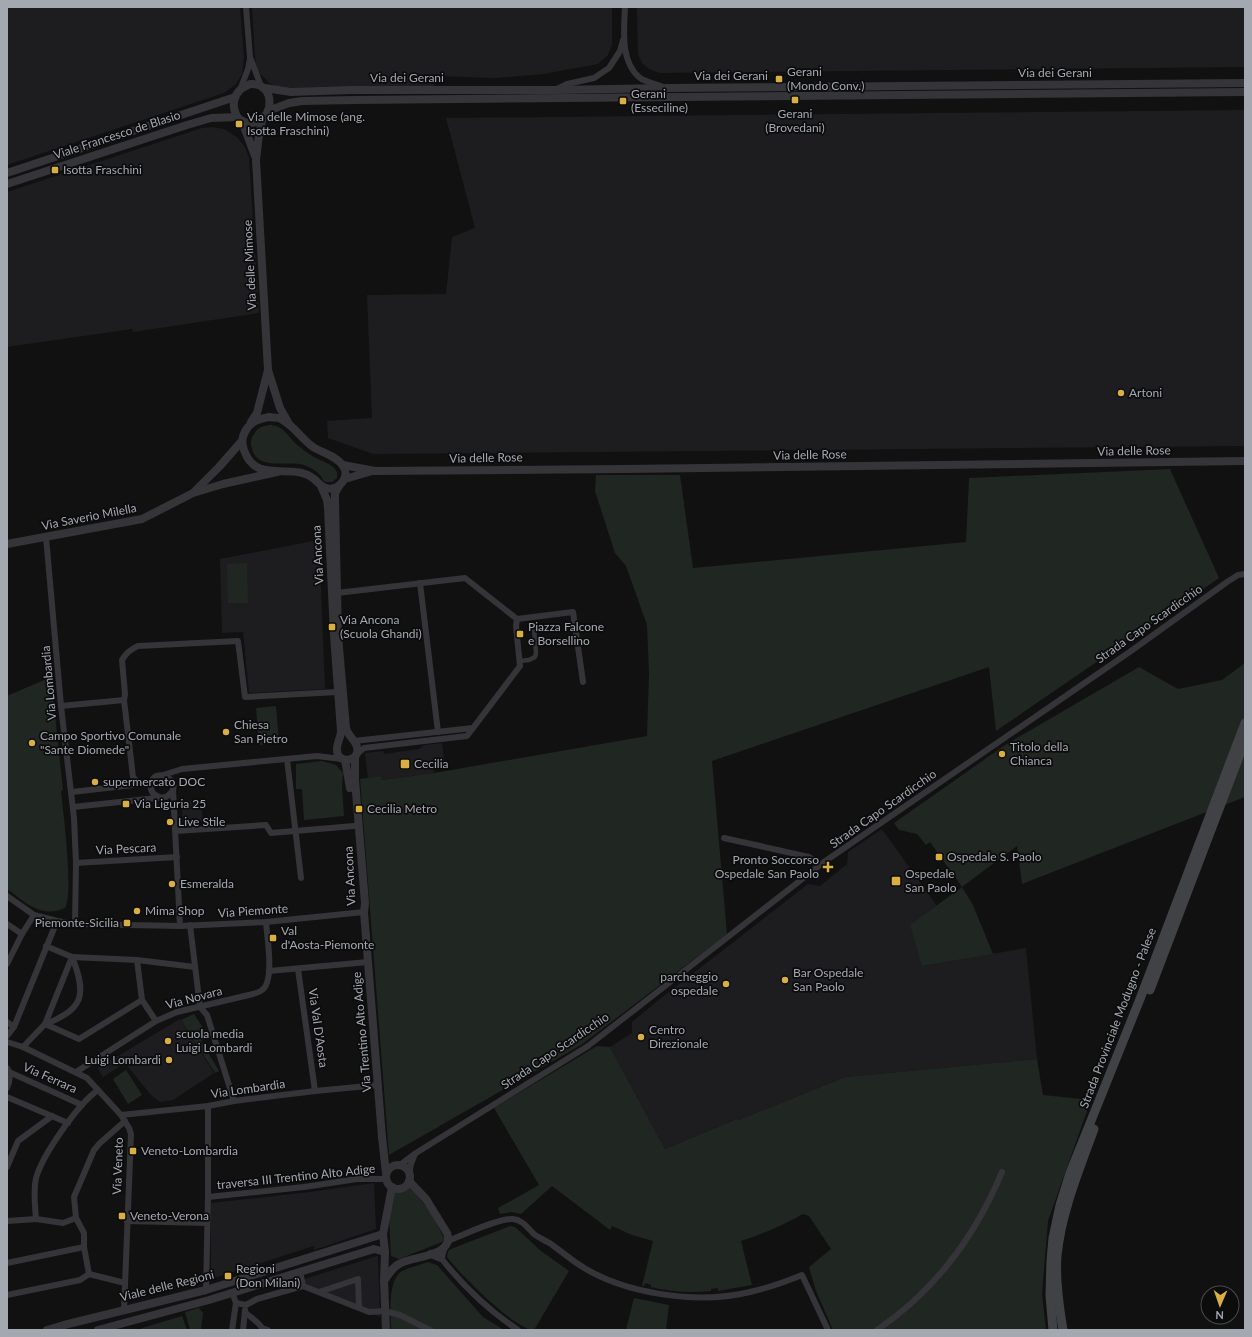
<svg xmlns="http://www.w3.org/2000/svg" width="1252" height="1337" font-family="Lato,sans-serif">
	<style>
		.built { fill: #1d1d1f }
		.green { fill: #202621 }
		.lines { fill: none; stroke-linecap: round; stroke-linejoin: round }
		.pedestrian { stroke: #353539; stroke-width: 4.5 }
		.minor { stroke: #353539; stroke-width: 6 }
		.tertiary { stroke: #353539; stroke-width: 8 }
		.secondary { stroke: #414246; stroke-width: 9 }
		.poi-dot { fill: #d9ae42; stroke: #0c0c0d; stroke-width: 1.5 }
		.labels { text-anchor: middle; stroke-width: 3.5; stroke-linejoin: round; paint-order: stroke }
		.poi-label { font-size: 12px; fill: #a4a8b1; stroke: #0c0c0d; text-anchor: start }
		.street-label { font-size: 12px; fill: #a4a8b1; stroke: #0c0c0d }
	</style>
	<rect width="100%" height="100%" fill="#111112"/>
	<g class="built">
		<path d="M7 7H240L244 58 242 74 236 84 224 93 7 165Z"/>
		<path d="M252 7H612V44L608 55 598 64 544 74 495 78 437 76 434 86 292 88 279 87 269 83 257 70 255 58Z"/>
		<path d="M637 7H1245V67L660 73 649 69 642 63 638 54Z"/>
		<path d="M1245 110V446L373 454 328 438 327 421 372 418 367 295 446 294 452 237 475 228 446 118Z"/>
		<path d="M212 127 224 129 237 137 245 147 249 158 259 313 133 332 132 329 7 347V192L202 128Z"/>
		<path d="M319 540 325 689 249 693 243 632 222 633 220 559Z"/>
		<path d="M442 743 445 766 433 767 434 773 382 780 381 776 368 778 365 754 366 753 383 751 384 754 419 749 424 745Z"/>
		<path d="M201 800 203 821 183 822 181 801Z"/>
		<path d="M882 829 937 906 922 966 1026 948 1037 1059 845 1077 739 1120 737 1119 665 1149 610 1047 632 1033V1022L656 1002 808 884 820 886 847 864 848 852Z"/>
		<path d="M180 1019 214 1073 173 1100 160 1102 151 1095 125 1063 103 1077 98 1068Z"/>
		<path d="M374 1183 376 1229 314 1250V1246L211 1279V1203L310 1192Z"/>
		<path d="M377 1256 378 1257 380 1317 292 1283Z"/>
	</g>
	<g class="green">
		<path d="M269 425C283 425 287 435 296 444 302 449 308 453 314 457 322 461 333 464 337 472V478L332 482H325C322 479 322 477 320 475 316 470 309 467 304 465 288 460 258 471 252 449 250 444 251 438 254 434 257 428 262 426 269 425Z"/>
		<path d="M1170 469 1219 578 996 731 989 667 712 761 727 934 581 1045 389 1155 360 779 381 776 382 780 434 773 647 736 649 673 647 625 626 566 615 553 595 491 596 475H680L693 568 966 542 969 478Z"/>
		<path d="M247 563 248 603H228L227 564Z"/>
		<path d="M1245 663V797L1022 884 1017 846 962 887 973 905 993 954 922 966 910 925 962 887 930 842 926 845 917 834 899 830 894 823 1005 745 1139 667 1178 689 1222 680Z"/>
		<path d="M51 677 63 790 61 791C63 810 74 895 65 908 41 919 25 902 7 889V696Z"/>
		<path d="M276 706 279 743 259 745 256 708Z"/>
		<path d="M322 761 336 765 343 773 342 786 344 816 304 820 302 789H296V764Z"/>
		<path d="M194 1014 209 1037 201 1041 219 1071 215 1073 181 1020Z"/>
		<path d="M597 1046 610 1047 665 1149 737 1119 739 1120 845 1077 1037 1059 1043 1095 1091 1100 1048 1221 1042 1294 1046 1330H833L816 1291 809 1267 831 1249 809 1216 803 1214C783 1225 763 1234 741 1241L752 1285 718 1291V1288L711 1289V1291C691 1293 670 1292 651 1287V1285L645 1283 644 1286H642L653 1241 632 1235 612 1226 610 1230 552 1186 521 1214 511 1212 500 1214 498 1208 539 1185 494 1108Z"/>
		<path d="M126 1070 142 1095 128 1104 113 1079Z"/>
		<path d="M409 1185C423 1201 436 1219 444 1239L442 1242 399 1259 391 1256 389 1217 394 1191H404Z"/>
		<path d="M510 1226 515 1227 541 1251 569 1271 534 1330C515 1330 459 1273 447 1257L448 1251 451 1249Z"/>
		<path d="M428 1262 437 1265 483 1317 504 1330H391C391 1316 387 1280 402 1271 410 1267 420 1265 428 1262Z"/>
		<path d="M634 1298 669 1305 666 1330H626Z"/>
		<path d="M199 1308 203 1313 201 1330H190L185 1312Z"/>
		<path d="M182 1316 187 1330H142V1328Z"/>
	</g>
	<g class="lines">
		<path class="pedestrian" d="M520 661 529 660 535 657 536 653 534 628"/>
		<g class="minor">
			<path d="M246 7 250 57 261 86"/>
			<path d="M625 7C624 29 620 62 640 78 646 82 656 84 663 87"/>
			<path d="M557 89 567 84 594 78 609 68 620 51 623 40"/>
			<path d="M240 90 248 69 250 59"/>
			<path d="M46 537 61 706 74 818 76 863 75 924"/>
			<path d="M420 583 438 732"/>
			<path d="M337 593 465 578 517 619 573 612 583 682"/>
			<path d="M61 706 124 700"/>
			<path d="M354 741 473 728"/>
			<path d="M357 754 364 748 467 736 520 666 516 626 517 619"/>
			<path d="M287 759 301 878"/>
			<path d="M163 775 182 769 317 756 342 759"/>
			<path d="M146 783 138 782 133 777 124 700 125 694 122 660C126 653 131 649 138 646L238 641 245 697 337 692"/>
			<path d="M173 790 180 926"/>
			<path d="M72 792 142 784"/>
			<path d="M73 807 166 797C189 783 153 763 151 785 150 791 154 795 159 797"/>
			<path d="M176 831 266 825 271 833 354 826"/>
			<path d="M724 838 809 857 821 865"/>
			<path d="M76 863 177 857"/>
			<path d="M7 896 34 915 57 921 75 924 180 926 266 922 364 912"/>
			<path d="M7 924 22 934"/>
			<path d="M190 925 200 1007 207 1015 234 1101"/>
			<path d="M137 960 142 1000 156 1021"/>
			<path d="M7 964 22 934 34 915"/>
			<path d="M298 969 315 1091"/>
			<path d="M269 971 368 962"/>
			<path d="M7 1022 14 1027"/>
			<path d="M45 1024C84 1010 87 994 72 957L137 960 195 967"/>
			<path d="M45 1024 79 1039 142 1000"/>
			<path d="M7 1036 14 1027 57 921"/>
			<path d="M7 1042 23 1047 87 1078 121 1115 129 1128 131 1134 124 1310"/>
			<path d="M23 1047 45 1024 72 957 46 946"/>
			<path d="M7 1068C11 1074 10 1082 7 1088"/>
			<path d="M9 1072 82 1105"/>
			<path d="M76 1072 156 1021 177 1012 253 994C256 993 260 992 262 990 275 981 267 937 266 922"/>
			<path d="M7 1097 68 1123"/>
			<path d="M121 1115 208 1106 234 1101 315 1091 378 1085"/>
			<path d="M400 1165 416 1153 588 1046 824 862 1131 651 1227 582 1238 575 1245 574"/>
			<path d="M7 1167 18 1141 52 1116"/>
			<path d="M409 1174 411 1164 415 1154"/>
			<path d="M208 1197 304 1187 357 1179H386"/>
			<path d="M36 1219C35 1206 33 1191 36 1178 43 1154 78 1104 98 1090"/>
			<path d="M7 1221 36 1219 63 1223 76 1218"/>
			<path d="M127 1221 207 1223"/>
			<path d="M448 1241C463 1235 499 1218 513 1219 523 1220 528 1229 535 1235 540 1238 546 1241 551 1244 559 1250 567 1256 575 1262 620 1294 697 1305 750 1292 768 1288 785 1282 802 1275L828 1330"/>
			<path d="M441 1258C463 1286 488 1310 518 1330"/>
			<path d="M7 1263 84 1247"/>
			<path d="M300 1272 303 1286 369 1312 385 1311 400 1315 430 1330"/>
			<path d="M89 1274 84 1247V1233L76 1218 74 1197 94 1150 100 1143 125 1121"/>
			<path d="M206 1290 208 1197V1106"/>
			<path d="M232 1292 236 1303 232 1330"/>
			<path d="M319 1292 358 1279 359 1308"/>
			<path d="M7 1295 80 1280 89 1274 125 1283"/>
			<path d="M236 1303 246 1305 257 1299 303 1286"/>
			<path d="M245 1312C250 1317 260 1323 262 1328L268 1330"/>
			<path d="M243 1330 245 1310"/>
			<path d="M877 1330C936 1290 975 1237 1002 1172"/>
		</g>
		<g class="tertiary">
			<path d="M250 84C277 82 275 123 250 123 233 123 229 100 240 90 243 87 247 86 250 84Z"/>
			<path d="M265 88 291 92 351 90H556L667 88 1245 83"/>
			<path d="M268 111 289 103 302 101 355 100 1245 92"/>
			<path d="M263 117 259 134 256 160 268 370 280 408 289 424"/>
			<path d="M242 121 255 156"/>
			<path d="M7 173 235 97"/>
			<path d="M7 184 187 125 211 118 237 117"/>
			<path d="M269 417C273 418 277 417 281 419 292 424 302 439 313 447 322 453 337 456 343 466 351 477 338 492 326 488 321 487 318 482 314 479 293 461 256 486 244 450 241 441 242 435 248 427 254 420 260 419 269 417Z"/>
			<path d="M251 422 257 413 268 370"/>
			<path d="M343 465 375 471 624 469 1245 461"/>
			<path d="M345 479 372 471"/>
			<path d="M321 486 327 500 328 508 334 635 341 731C341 738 336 744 337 750 337 765 361 762 357 747 356 741 348 736 346 728L338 636 335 501V493L339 486"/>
			<path d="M194 492 219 467 241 442"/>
			<path d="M7 544 142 519 193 493 223 484 277 472"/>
			<path d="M355 757V780L365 903 364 912 382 1137 386 1173"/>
			<path d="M345 760 350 788"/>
			<circle cx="398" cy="1177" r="12"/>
			<path d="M431 1254 441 1258 443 1249"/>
			<path d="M384 1281C389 1274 393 1266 401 1263 415 1256 455 1256 447 1233L426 1199 409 1181"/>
			<path d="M47 1330 64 1325 206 1290 383 1234"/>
			<path d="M98 1330 209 1300 374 1249 385 1252"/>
			<path d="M386 1330 384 1281 385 1252 383 1234 392 1187"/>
		</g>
		<g class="secondary">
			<path d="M1150 990 1245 741"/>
			<path d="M1053 1330 1050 1295 1051 1261 1053 1238 1060 1205 1070 1173 1140 999 1245 723"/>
			<path d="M1063 1330C1059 1306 1055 1280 1057 1256 1061 1213 1079 1170 1094 1129"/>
		</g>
	</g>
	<g class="poi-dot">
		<rect x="775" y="75" width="8" height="8" rx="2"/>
		<rect x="791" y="96" width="8" height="8" rx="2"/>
		<rect x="619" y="97" width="8" height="8" rx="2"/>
		<rect x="235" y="120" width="8" height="8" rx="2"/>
		<rect x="51" y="166" width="8" height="8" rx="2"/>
		<circle cx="1121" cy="393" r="4"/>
		<rect x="328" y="623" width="8" height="8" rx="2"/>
		<rect x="516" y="630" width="8" height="8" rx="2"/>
		<circle cx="226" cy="732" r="4"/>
		<circle cx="32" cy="743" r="4"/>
		<circle cx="1002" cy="754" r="4"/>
		<rect x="400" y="759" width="10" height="10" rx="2"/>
		<circle cx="95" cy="782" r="4"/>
		<rect x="122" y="800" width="8" height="8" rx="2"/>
		<rect x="355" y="805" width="8" height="8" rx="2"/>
		<circle cx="170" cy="822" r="4"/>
		<rect x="935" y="853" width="8" height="8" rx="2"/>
		<path d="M826 861h4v4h4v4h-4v4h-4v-4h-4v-4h4z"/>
		<rect x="891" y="876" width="10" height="10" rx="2"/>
		<circle cx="172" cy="884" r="4"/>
		<circle cx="137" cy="911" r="4"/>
		<rect x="123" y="919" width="8" height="8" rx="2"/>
		<rect x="269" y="934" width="8" height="8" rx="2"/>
		<circle cx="785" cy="980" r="4"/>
		<circle cx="726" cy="984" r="4"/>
		<circle cx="641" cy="1037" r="4"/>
		<circle cx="168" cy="1041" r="4"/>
		<circle cx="169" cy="1060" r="4"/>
		<rect x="129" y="1147" width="8" height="8" rx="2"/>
		<rect x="118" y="1212" width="8" height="8" rx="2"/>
		<rect x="224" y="1272" width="8" height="8" rx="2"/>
	</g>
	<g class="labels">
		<g class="poi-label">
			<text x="787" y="76">Gerani<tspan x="787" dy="14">(Mondo Conv.)</tspan></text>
			<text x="631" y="98">Gerani<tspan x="631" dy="14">(Esseciline)</tspan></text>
			<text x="795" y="118" text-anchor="middle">Gerani<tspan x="795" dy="14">(Brovedani)</tspan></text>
			<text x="247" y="121">Via delle Mimose (ang.<tspan x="247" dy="14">Isotta Fraschini)</tspan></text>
			<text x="63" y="174">Isotta Fraschini</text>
			<text x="1129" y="397">Artoni</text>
			<text x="340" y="624">Via Ancona<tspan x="340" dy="14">(Scuola Ghandi)</tspan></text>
			<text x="528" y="631">Piazza Falcone<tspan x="528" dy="14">e Borsellino</tspan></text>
			<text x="234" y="729">Chiesa<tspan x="234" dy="14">San Pietro</tspan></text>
			<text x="40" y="740">Campo Sportivo Comunale<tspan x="40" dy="14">"Sante Diomede"</tspan></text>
			<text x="1010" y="751">Titolo della<tspan x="1010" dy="14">Chianca</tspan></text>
			<text x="414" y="768">Cecilia</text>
			<text x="103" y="786">supermercato DOC</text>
			<text x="134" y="808">Via Liguria 25</text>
			<text x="367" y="813">Cecilia Metro</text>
			<text x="178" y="826">Live Stile</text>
			<text x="947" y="861">Ospedale S. Paolo</text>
			<text x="819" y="864" text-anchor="end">Pronto Soccorso<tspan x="819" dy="14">Ospedale San Paolo</tspan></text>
			<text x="905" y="878">Ospedale<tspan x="905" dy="14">San Paolo</tspan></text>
			<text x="180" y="888">Esmeralda</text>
			<text x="145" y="915">Mima Shop</text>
			<text x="119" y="927" text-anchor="end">Piemonte-Sicilia</text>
			<text x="281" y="935">Val<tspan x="281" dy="14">d'Aosta-Piemonte</tspan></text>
			<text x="793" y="977">Bar Ospedale<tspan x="793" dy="14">San Paolo</tspan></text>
			<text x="718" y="981" text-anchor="end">parcheggio<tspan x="718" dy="14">ospedale</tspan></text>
			<text x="649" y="1034">Centro<tspan x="649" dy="14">Direzionale</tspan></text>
			<text x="176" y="1038">scuola media<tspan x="176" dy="14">Luigi Lombardi</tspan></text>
			<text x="161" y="1064" text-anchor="end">Luigi Lombardi</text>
			<text x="141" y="1155">Veneto-Lombardia</text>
			<text x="130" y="1220">Veneto-Verona</text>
			<text x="236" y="1273">Regioni<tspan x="236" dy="14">(Don Milani)</tspan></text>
		</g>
		<g class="street-label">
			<text x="1055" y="77">Via dei Gerani</text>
			<text x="731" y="80">Via dei Gerani</text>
			<text x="407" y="82">Via dei Gerani</text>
			<text transform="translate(117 135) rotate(-18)" y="4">Viale Francesco de Blasio</text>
			<text transform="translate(250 265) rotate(-93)" y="4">Via delle Mimose</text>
			<text transform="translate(1134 451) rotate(-1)" y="4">Via delle Rose</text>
			<text transform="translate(810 455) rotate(-1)" y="4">Via delle Rose</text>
			<text transform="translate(486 458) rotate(-1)" y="4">Via delle Rose</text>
			<text transform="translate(89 517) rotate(-11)" y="4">Via Saverio Milella</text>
			<text transform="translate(318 555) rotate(-93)" y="4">Via Ancona</text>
			<text transform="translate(1149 624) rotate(-35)" y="4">Strada Capo Scardicchio</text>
			<text transform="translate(49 683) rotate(-95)" y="4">Via Lombardia</text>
			<text transform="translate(883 809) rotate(-35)" y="4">Strada Capo Scardicchio</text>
			<text transform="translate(126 849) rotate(-3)" y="4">Via Pescara</text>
			<text transform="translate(350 876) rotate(-93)" y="4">Via Ancona</text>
			<text transform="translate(253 911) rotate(-4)" y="4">Via Piemonte</text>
			<text transform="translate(194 998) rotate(-15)" y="4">Via Novara</text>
			<text transform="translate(1118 1018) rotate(-69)" y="4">Strada Provinciale Modugno - Palese</text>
			<text transform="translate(318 1028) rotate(82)" y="4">Via Val D'Aosta</text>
			<text transform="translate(362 1032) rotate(-95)" y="4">Via Trentino Alto Adige</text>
			<text transform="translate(555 1051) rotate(-34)" y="4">Strada Capo Scardicchio</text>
			<text transform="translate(50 1078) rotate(24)" y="4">Via Ferrara</text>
			<text transform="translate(248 1089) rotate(-8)" y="4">Via Lombardia</text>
			<text transform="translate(118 1166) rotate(-88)" y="4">Via Veneto</text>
			<text transform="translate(296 1177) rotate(-6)" y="4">traversa III Trentino Alto Adige</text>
			<text transform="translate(167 1286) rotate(-14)" y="4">Viale delle Regioni</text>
		</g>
	</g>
	<rect width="1252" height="1337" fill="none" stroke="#a4a8b1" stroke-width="16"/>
	<g transform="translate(1220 1305) rotate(182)"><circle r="19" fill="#0c0c0d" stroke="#494a4f"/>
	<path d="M0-3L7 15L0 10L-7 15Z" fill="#d9ae42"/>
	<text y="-6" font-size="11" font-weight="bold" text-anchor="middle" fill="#a4a8b1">N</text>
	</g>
</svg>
